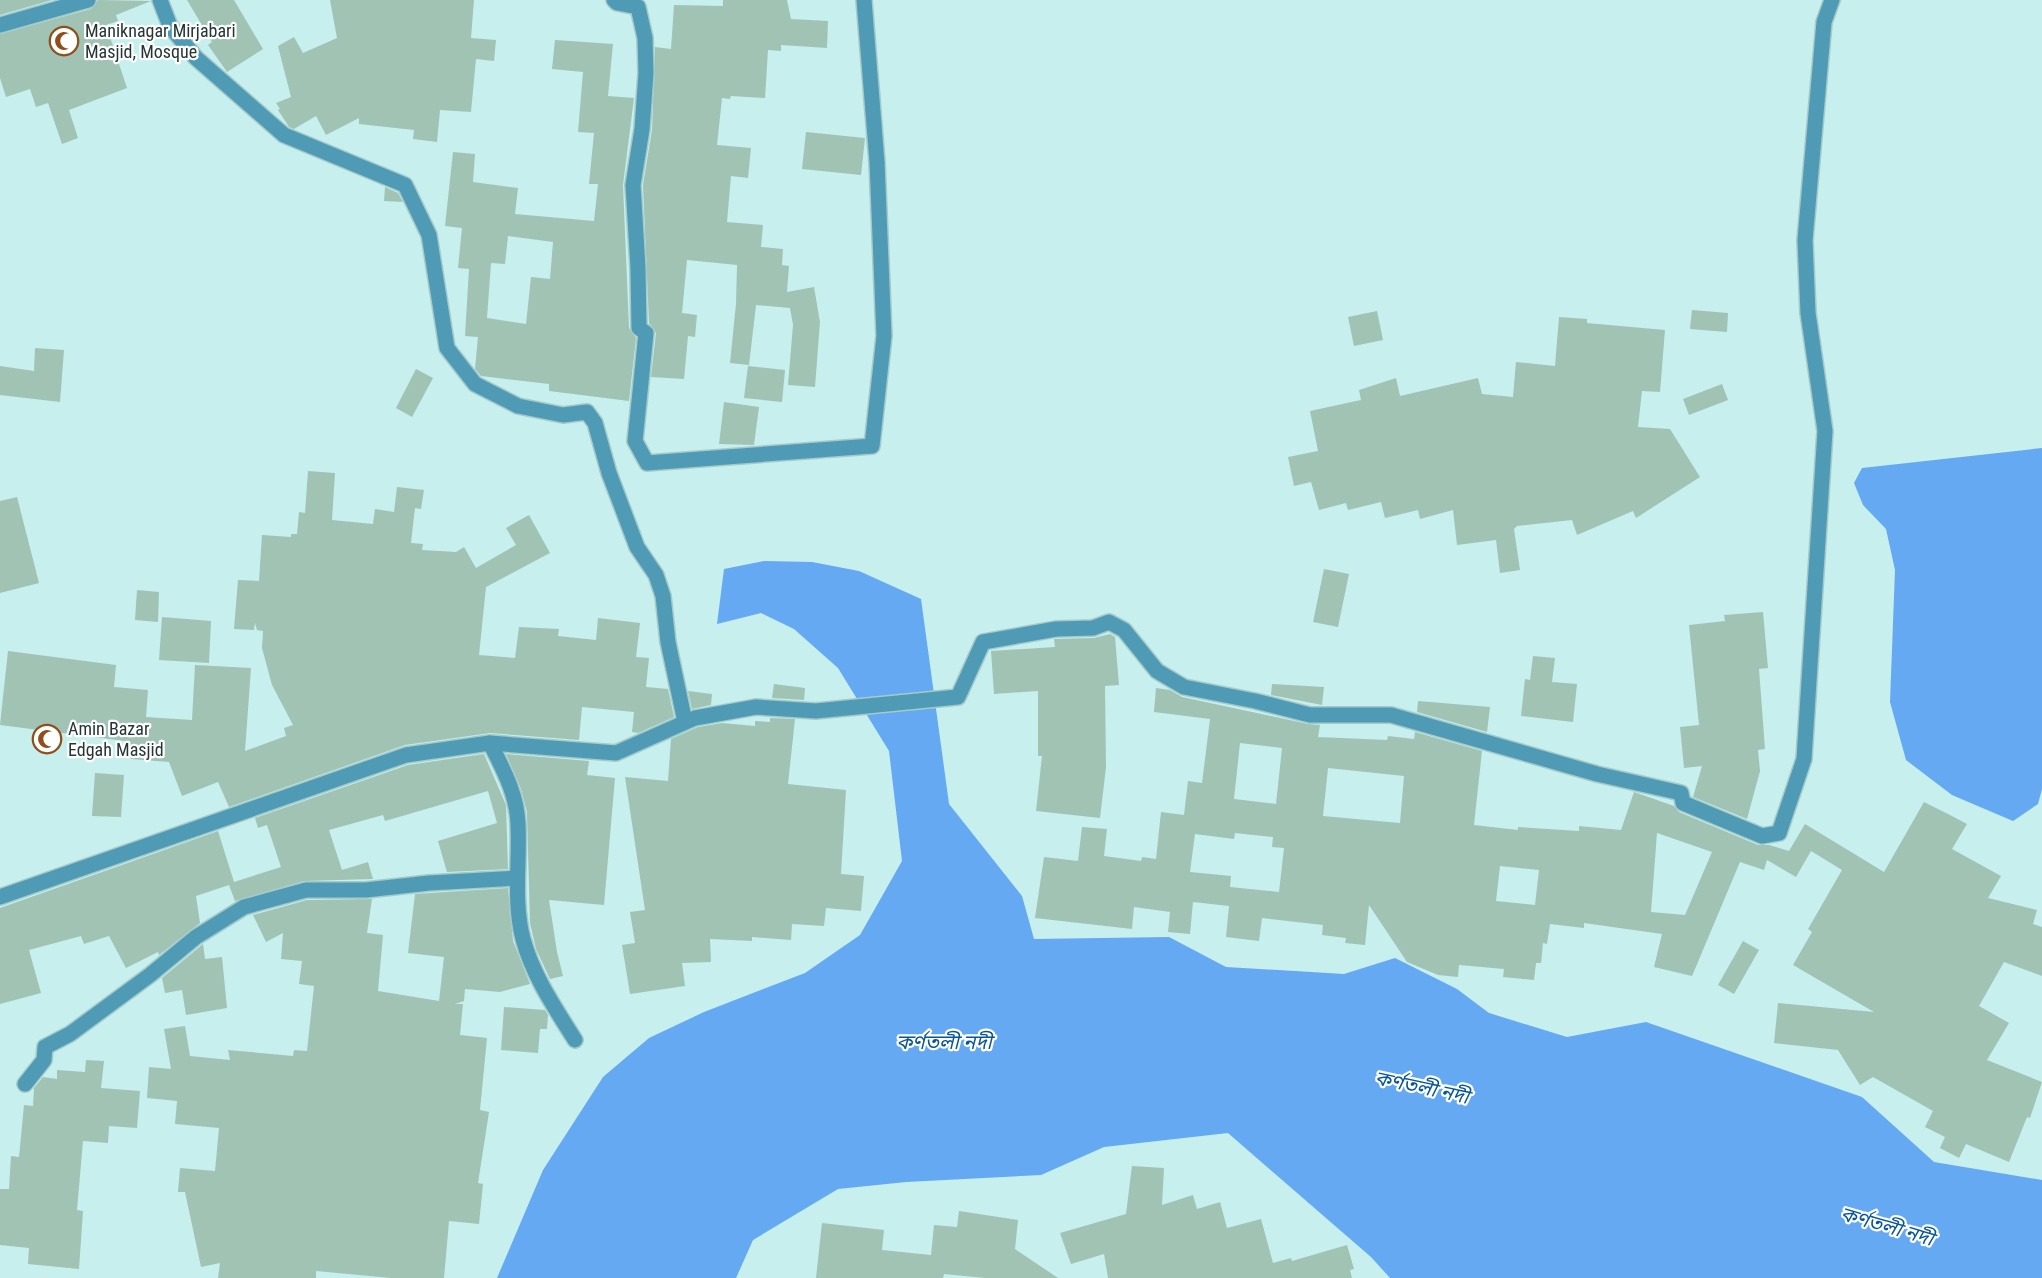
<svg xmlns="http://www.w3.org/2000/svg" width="2042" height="1278" font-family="'Roboto Condensed','Noto Sans Bengali',sans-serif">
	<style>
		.water { fill: #64a9f2 }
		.building { fill: #a0c3b4; fill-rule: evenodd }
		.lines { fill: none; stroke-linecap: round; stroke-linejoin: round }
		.minor-casing { stroke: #a6cac9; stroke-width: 18 }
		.minor { stroke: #4f9bb6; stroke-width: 15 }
		.labels { text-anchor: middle; stroke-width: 4.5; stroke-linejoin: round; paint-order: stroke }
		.poi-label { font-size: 18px; fill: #253535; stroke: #fff; text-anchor: start }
		.water-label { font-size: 20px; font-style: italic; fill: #065597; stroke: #fff }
	</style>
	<rect width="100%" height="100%" fill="#c6efee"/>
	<g class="water">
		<path d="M2042 448V789L2038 804 2013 821 1952 795 1906 760 1890 702 1895 570 1886 529 1863 505 1854 483 1862 468Z"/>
		<path d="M764 561 812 562 859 571 921 599 949 804 1022 896 1034 939 1169 937 1226 967 1344 974 1395 958 1457 989 1489 1013 1567 1037 1646 1022 1862 1097 1934 1162 2042 1180V1278H1390L1371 1257 1228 1133 1104 1147 1041 1175 906 1182 838 1189 753 1240 736 1278H497L543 1170 603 1077 649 1038 704 1012 805 973 860 935 902 861 889 751 838 668 794 629 761 613 717 624 724 569Z"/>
	</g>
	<g class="building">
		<path d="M0 0H52L0 15Z"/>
		<path d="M98 0 151 1 116 15 118 21 106 25 127 88 69 110 78 138 62 144 48 103 36 107 30 89 6 97 0 78V34L91 9Z"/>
		<path d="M187 0H234L263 49 227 72 208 45 212 42Z"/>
		<path d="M330 0H474L471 38 496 40 494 61 476 59 471 112 440 110 437 142 413 139 414 130 359 124V118L326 135 316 116 294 129 289 127 278 110 280 109 276 103 291 97 278 46 294 37 303 53 337 38Z"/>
		<path d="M723 0H787L791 19 828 21 827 48 781 45V51L768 50 765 98 731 96 730 99 722 98 717 145 751 148 748 178 731 176 727 222 763 225 761 247 783 249 782 265 789 266 787 292 814 287 820 322 815 387 788 385 793 325 790 308 756 305 749 365 730 363 736 304 737 265 687 260 682 313 697 315 695 337 688 336 684 379 651 377 656 333 649 323 643 185 652 130 655 47 671 49 674 5 723 6Z"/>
		<path d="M555 40 613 44 608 96 634 98 623 185 629 328 636 338 629 401 549 391V384L481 376 475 369 478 337 465 336 469 269 458 268 462 228 445 226 453 152 475 154 473 182 518 188 515 214 594 221 598 184H589L594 133 578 132 583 72 552 69ZM508 236 553 242 550 279 531 277 526 324 487 318 491 263 505 264Z"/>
		<path d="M806 132 865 138 861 175 802 169Z"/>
		<path d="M385 187 398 193 403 202 384 201Z"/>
		<path d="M1692 310 1728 313 1727 332 1690 329Z"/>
		<path d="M1377 311 1383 340 1354 346 1348 317Z"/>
		<path d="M1559 317 1587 319V323L1665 330 1660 392 1642 391 1638 427 1670 429 1700 477 1636 518 1633 511 1577 535 1572 520 1517 526 1514 529 1520 570 1500 573 1496 540 1457 545 1453 510 1420 519 1418 510 1385 518 1381 502 1348 510 1346 503 1319 510 1311 482 1294 486 1288 457 1318 451 1310 411 1361 400 1359 390 1396 378 1400 396 1478 378 1482 394 1513 397 1516 362 1555 366Z"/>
		<path d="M35 348 64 350 60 402 0 395V366L34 371Z"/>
		<path d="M748 366 785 370 782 402 744 398Z"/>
		<path d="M416 369 433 378 412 417 396 408Z"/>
		<path d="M1722 384 1728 400 1689 415 1683 399Z"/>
		<path d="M724 402 759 407 754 445 719 444Z"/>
		<path d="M308 471 335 473 332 520 373 524 375 509 394 512 397 487 424 490 421 509 415 508 411 543 423 544 422 550 456 552 464 547 476 568 516 545 506 528 529 515 550 553 486 587 479 655 515 658 519 627 559 629 558 636 596 640 598 618 640 623 636 657 649 658 646 687 668 689 674 717 638 733 632 732 634 712 582 707 579 740 490 733 405 745 229 807 218 782 182 796 169 762 131 759 125 741 0 725 8 651 116 665 114 687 148 690 146 717 192 720 195 665 251 668 245 751 286 736 284 728 293 725 272 685 262 648 263 631 257 630 255 623 254 630 234 629 238 580 259 581 262 535 291 537V534H297L299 512 305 513Z"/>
		<path d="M17 497 39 583 0 593V501Z"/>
		<path d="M1324 569 1349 574 1338 627 1313 622Z"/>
		<path d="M137 590 159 592 158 622 135 620Z"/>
		<path d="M1763 612 1768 668 1759 669 1765 749 1758 750 1760 771 1747 819 1693 797 1702 766 1684 768 1680 727 1699 725 1689 625 1725 621 1724 615Z"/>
		<path d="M162 617 211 621 209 663 159 660Z"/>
		<path d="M1110 634 1115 637 1119 685 1105 686 1106 767 1100 818 1036 811 1042 756H1038V691L994 694 991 651 1055 647 1054 639 1094 638Z"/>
		<path d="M1533 656 1555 658 1552 682 1577 684 1573 722 1521 716 1525 679 1530 680Z"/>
		<path d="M774 684 805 688 804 700 772 698Z"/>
		<path d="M1272 684 1324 687 1322 705 1271 695Z"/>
		<path d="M1156 688 1170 690 1182 697 1308 724 1320 725 1318 737 1387 740 1388 736 1414 739 1415 732 1482 751 1474 825 1518 830V827L1579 831V826L1621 830 1634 792 1674 806 1679 812 1758 845H1769L1789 851 1805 824 1884 872 1924 802 1950 815 1967 824 1952 849 2001 876 1988 898 2037 910 2033 924 2042 927V976L2004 962 1979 1006 2009 1023 1987 1060 2042 1082 2030 1118 2027 1117 2009 1162 1966 1144 1959 1158 1940 1148 1945 1137 1925 1127 1933 1111 1873 1077 1860 1085 1838 1050 1774 1043 1778 1003 1874 1012 1793 965 1812 932 1808 929 1842 870 1811 851 1796 877 1767 860 1764 870 1740 862 1692 976 1654 967 1662 934 1584 923V928L1550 924 1547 944 1543 943 1541 963H1536L1534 980 1503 977 1504 969 1459 965 1458 977 1438 975 1407 962 1369 905 1365 945 1345 943 1346 938 1322 935 1323 925 1262 918 1259 941 1226 937 1229 906 1193 902 1190 934 1168 932 1170 912 1134 907 1132 929 1035 918 1044 857 1078 861 1082 827 1107 829 1104 856 1141 861 1142 857 1156 859 1161 812 1184 815 1188 781 1202 783 1210 719 1154 712ZM1240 743 1282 748 1276 804 1234 799ZM1328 768 1404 776 1400 823 1323 816ZM1235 833 1273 837 1272 847 1284 848 1279 892 1230 887 1231 876 1190 872 1195 834 1234 839ZM1657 833 1712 852 1685 915 1651 912ZM1500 866 1539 870 1535 905 1496 901Z"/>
		<path d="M688 691 712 694 711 705 692 709Z"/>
		<path d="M1418 701 1490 707 1487 732 1417 712Z"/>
		<path d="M770 718 795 719 788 784 846 790 841 874 864 876 861 911 826 908 824 926 792 924 791 940 752 937V941L710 939 711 962 682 963 685 986 630 994 622 945 635 943 630 912 645 910 625 777 668 781 671 739 698 727 722 723 755 726V721L770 722Z"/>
		<path d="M484 754 506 805 508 869 447 872 438 841 497 823 488 791 385 821 383 815 329 830 342 870 368 862 373 879 304 881 235 901 229 885 196 896 200 923 159 955 158 952 126 968 109 936 84 944 81 936 29 950 41 993 0 1004V908L218 831 234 882 281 867 267 825 258 828 255 818 408 765Z"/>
		<path d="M506 754 589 761 587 775 615 778 604 905 549 900 557 952 563 976 550 979 536 949 530 923 527 812 521 789Z"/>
		<path d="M95 773 124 775 121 817 92 816Z"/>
		<path d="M508 888 513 941 530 984 500 992 465 989 464 1001 455 1004H463L460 1035 487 1038 480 1110 489 1112 478 1183 483 1184 479 1224 449 1221 444 1278H391L316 1271V1278H218L220 1263 201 1267 185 1192H178L180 1168 215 1171 219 1128 175 1124 177 1101 147 1098 149 1067 171 1069 164 1029 185 1026 190 1056 230 1060 228 1050 293 1056 294 1050 307 1051 314 986 299 984 302 961 281 959 283 933 266 942 253 915 307 900 372 899 367 933 383 935 378 991 439 1001 444 957 408 953 415 894Z"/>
		<path d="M1743 941 1759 950 1734 994 1718 985Z"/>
		<path d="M203 944 205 959 222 957 227 1008 186 1015 182 990 165 993 162 978Z"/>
		<path d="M504 1007 545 1010 548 1015 547 1029H540L538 1053 501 1050Z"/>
		<path d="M86 1060 104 1061 101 1088 140 1091 137 1128 109 1126 108 1143 83 1141 77 1210 83 1211 79 1269 28 1264 29 1248 0 1245V1189H9L11 1156 19 1157 24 1105 33 1106 34 1088 43 1077 57 1079V1070L85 1072Z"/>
		<path d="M1132 1166 1164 1168 1162 1205 1193 1195 1197 1209 1220 1202 1227 1228 1261 1219 1273 1263 1291 1258 1292 1261 1347 1245 1354 1269 1350 1270 1352 1278H1108L1104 1254 1071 1264 1060 1233 1126 1214Z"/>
		<path d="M959 1211 1018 1220 1015 1249 1058 1278H985L944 1274 943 1278H816L822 1223 884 1230 882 1250 931 1255 934 1225 957 1227Z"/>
	</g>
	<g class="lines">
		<g class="minor-casing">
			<g id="minor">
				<path d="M160 0 170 26 196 58 284 135 405 185 429 235 447 348 475 384 518 406 563 415 587 412 595 423 609 473 637 547 656 575 663 596 668 642 685 722"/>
				<path d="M614 0 617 3 638 7 645 38 646 73 642 129 633 185 638 268 639 328 646 333 635 441 647 463 872 446 884 336 877 162 864 0"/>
				<path d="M0 25 88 0"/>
				<path d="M490 743C503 769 517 794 518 824 520 862 513 901 523 939 533 976 555 1008 575 1040"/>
				<path d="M0 897 406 755 490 743 616 753 695 718 756 707 816 711 958 697 983 642 1056 629 1093 628 1109 622 1124 630 1157 671 1184 687 1255 701 1310 715H1391L1597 774 1681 793 1683 803 1762 836 1779 833 1804 759 1825 431 1808 313 1805 240 1824 22 1832 0"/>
				<path d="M25 1084 44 1060 45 1047 70 1034 150 975 196 937 244 907 306 890H366L429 883 517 878"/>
			</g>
		</g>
		<use href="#minor" class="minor"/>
	</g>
	<defs>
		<g id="mosque-ring" transform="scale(1.5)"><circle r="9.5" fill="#fff" stroke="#8f4e1a" stroke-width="1.5"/><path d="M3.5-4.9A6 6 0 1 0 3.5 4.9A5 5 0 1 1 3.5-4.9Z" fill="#8f4e1a"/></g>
	</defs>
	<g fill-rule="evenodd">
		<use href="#mosque-ring" x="64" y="41"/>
		<use href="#mosque-ring" x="47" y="739"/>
	</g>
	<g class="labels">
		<g class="poi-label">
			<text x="85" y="37">Maniknagar Mirjabari<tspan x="85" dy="21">Masjid, Mosque</tspan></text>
			<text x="68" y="735">Amin Bazar<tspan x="68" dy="21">Edgah Masjid</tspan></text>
		</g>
		<g class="water-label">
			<text x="944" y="1049">কর্ণতলী নদী</text>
			<text transform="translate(1422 1087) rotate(12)" y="7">কর্ণতলী নদী</text>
			<text transform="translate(1887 1226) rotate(16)" y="7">কর্ণতলী নদী</text>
		</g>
	</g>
</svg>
